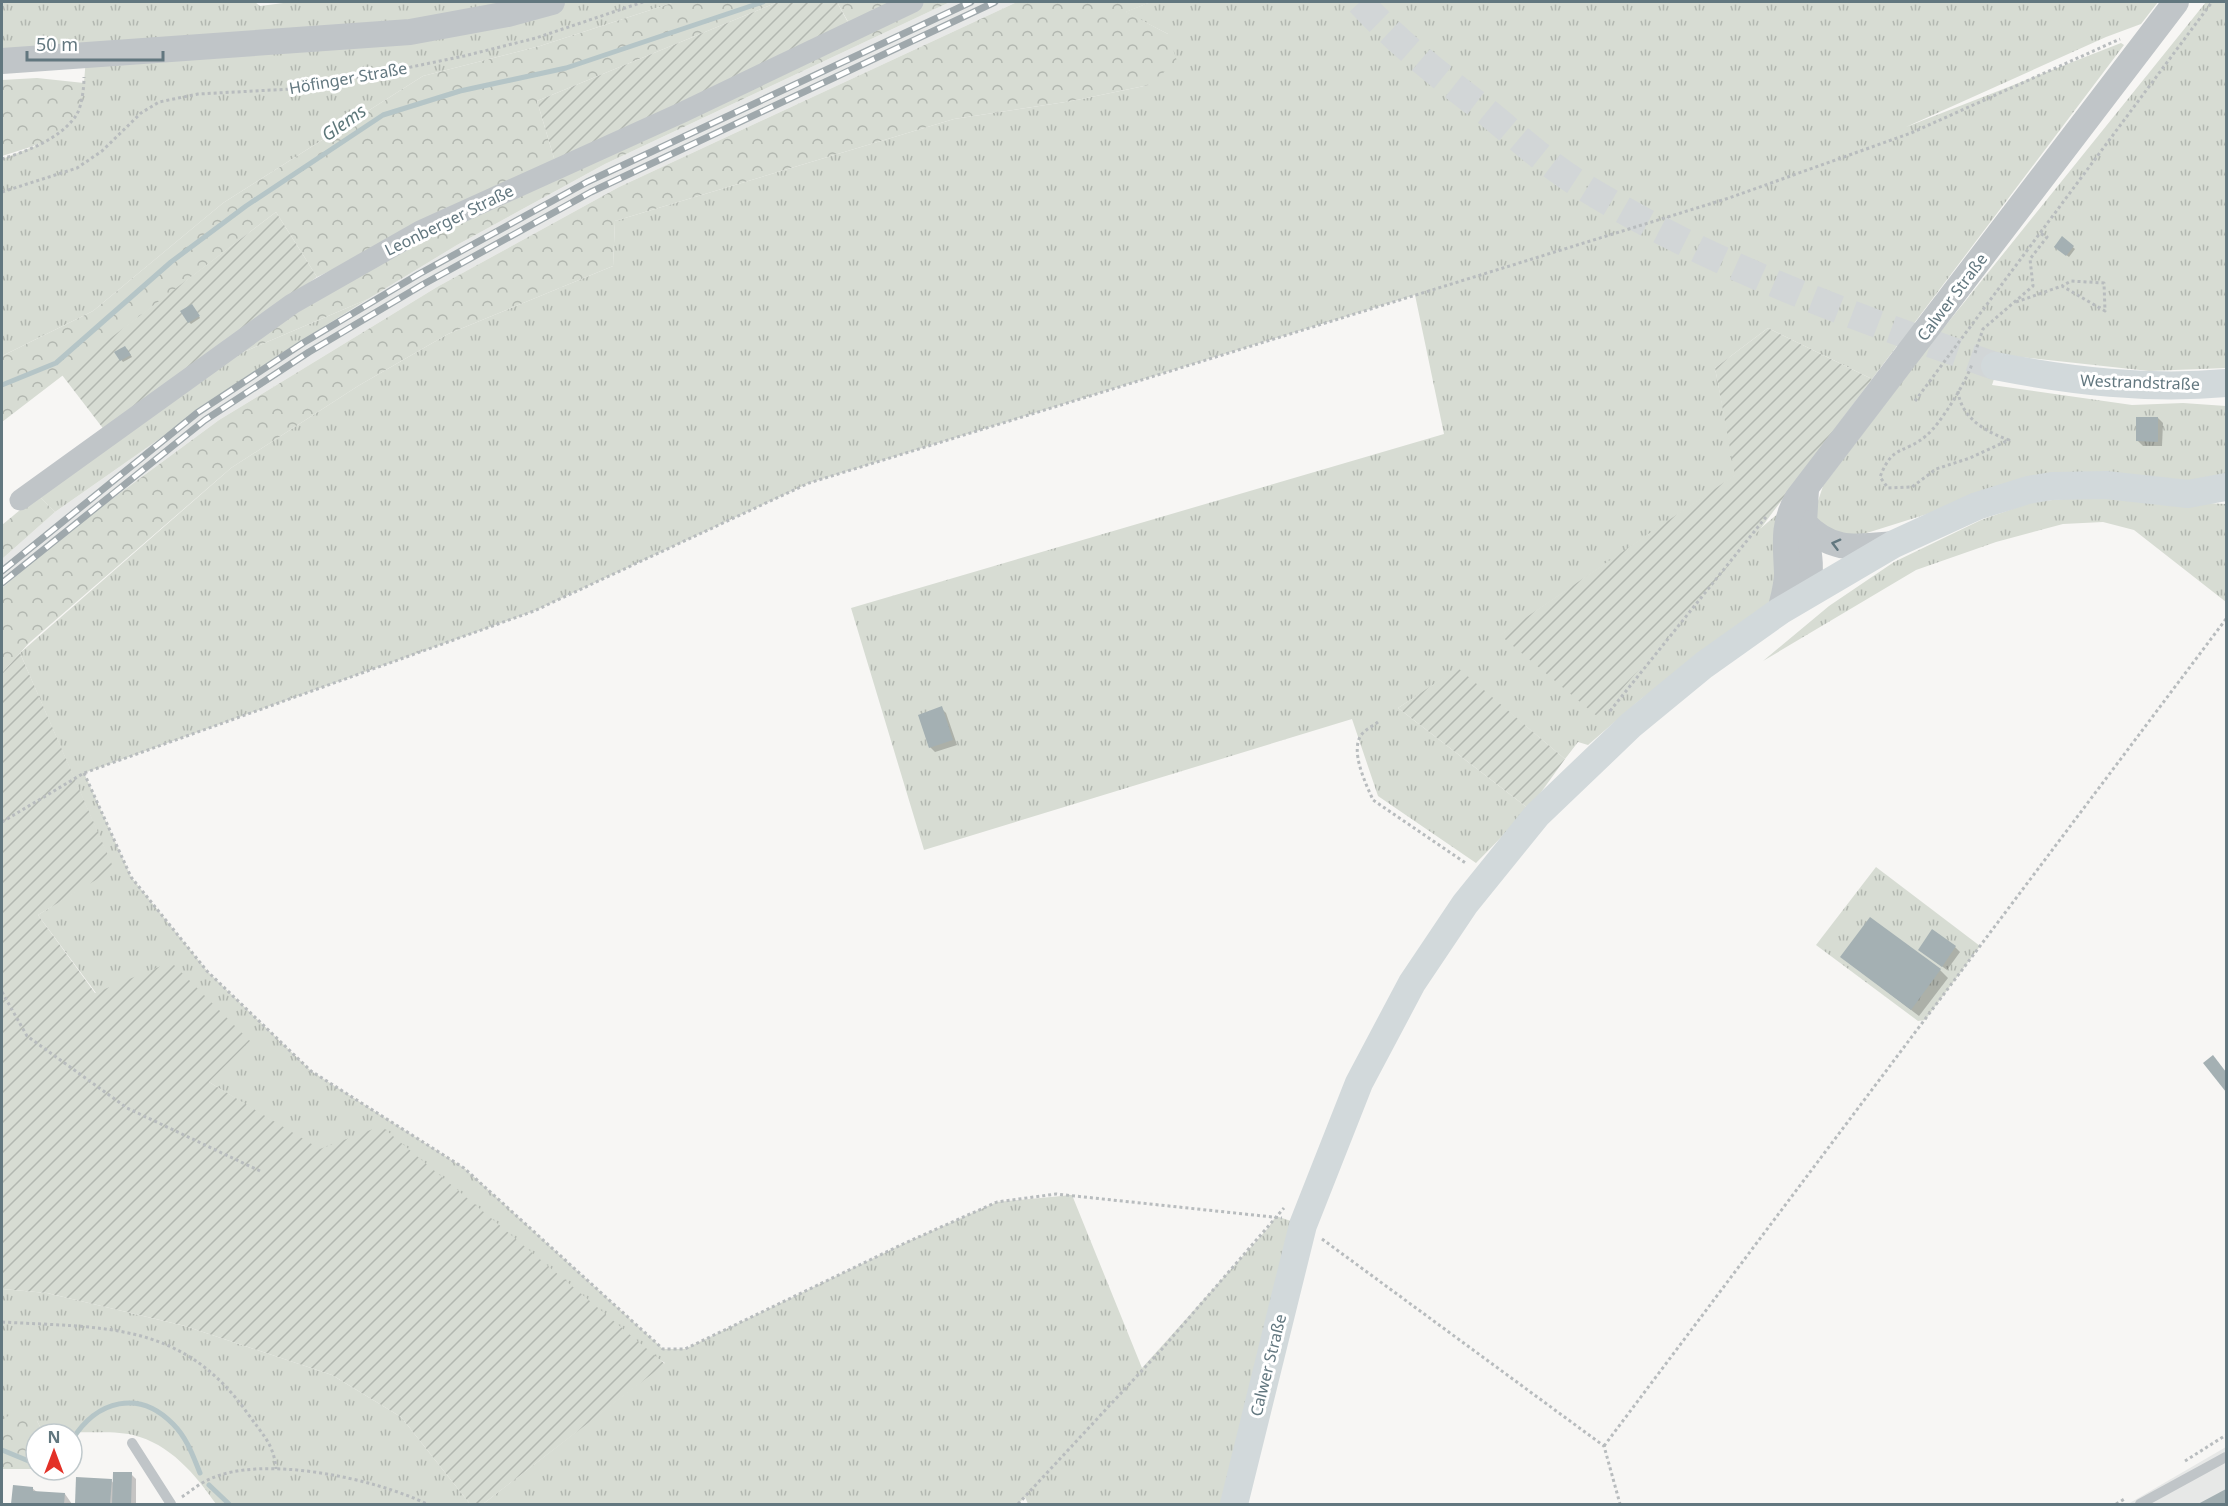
<svg xmlns="http://www.w3.org/2000/svg" width="2228" height="1506" font-family="'Noto Sans',sans-serif">
	<style>
		.built { fill: #e7e8e7 }
		.grass { fill: url(#grass-tufts) }
		.forest { fill: url(#forest-crowns) }
		.garden { fill: url(#garden-furrows) }
		.shadow { fill: #0003 }
		.lines { fill: none; stroke-linecap: round; stroke-linejoin: round }
		.stream { stroke: #b5c5c7; stroke-width: 5 }
		.building { fill: #a4b0b3 }
		.secondary-tunnel { stroke: #d2d6d7; stroke-width: 28; stroke-dasharray: 28 14; stroke-linecap: butt }
		.path { stroke: #b8bcbe; stroke-width: 3; stroke-dasharray: 3 3; stroke-linecap: butt }
		.service { stroke: #c0c5c8; stroke-width: 10 }
		.minor { stroke: #c0c5c8; stroke-width: 21 }
		.tertiary { stroke: #c0c5c8; stroke-width: 26 }
		.secondary { stroke: #d2d9db; stroke-width: 28 }
		.rail-casing { stroke: #9fa8ac; stroke-width: 7 }
		.rail { stroke: #fff; stroke-width: 4.5; stroke-dasharray: 14; stroke-linecap: butt }
		.oneway { stroke: #62777f }
		.labels { text-anchor: middle; stroke-width: 6; stroke-linejoin: round; paint-order: stroke }
		.street-label { font-size: 16px; fill: #62777f; stroke: #fff }
		.water-label { font-size: 18px; font-style: italic; fill: #5d777a; stroke: #fff }
	</style>
	<defs>
		<pattern id="grass-tufts" width="24" height="20" patternUnits="userSpaceOnUse" patternTransform="scale(1.5)"><rect width="24" height="20" fill="#d7dcd3"/><path d="M3 7l-1-3M5 7V3M7 7l1-3M15 17l-1-3M17 17v-4M19 17l1-3" fill="none" stroke="#b2b7b0"/></pattern>
		<pattern id="forest-crowns" width="20" height="18" patternUnits="userSpaceOnUse" patternTransform="scale(1.5)"><rect width="20" height="18" fill="#d7dcd3"/><path d="M2 6a3 3 0 1 1 6 0M12 15a3 3 0 1 1 6 0" fill="none" stroke="#b2b7b0"/></pattern>
		<pattern id="garden-furrows" width="10" height="10" patternUnits="userSpaceOnUse" patternTransform="scale(1.5)"><rect width="10" height="10" fill="#d7dcd3"/><path d="M-1 1l2-2M0 10L10 0M9 11l2-2" fill="none" stroke="#b2b7b0"/></pattern>
	</defs>
	<rect width="100%" height="100%" fill="#f7f6f4"/>
	<g class="built">
		<path d="M950 2H1017L619 187 437 287 219 420 70 530 2 588V559L55 512 285 351 368 299 457 245 605 164Z"/>
		<path d="M2226 1447V1504H2128Z"/>
	</g>
	<g class="grass">
		<path d="M2 2H255L260 6 291 2H675L540 46 423 76 223 203 93 311 2 356V159L38 145 84 83 86 57 2 61Z"/>
		<path d="M1151 2H2158L2141 24 2106 37 1906 127 2121 43 2124 45 1872 379 1768 328 1715 368 1736 475 1501 635 1761 528 1782 510 1775 595 1759 613 1641 699 1588 745 1578 742 1565 759 1458 669 1398 708 1529 809 1476 863 1378 796 1352 719 924 850 851 608 1444 434 1415 295 809 483 534 611 84 773 131 877 207 971 311 1071 464 1168 663 1349H685L903 1244 997 1202 1072 1195 1142 1368 1268 1228 1276 1216 1303 1225 1234 1504H1028L1025 1497 1018 1504H483L665 1363 209 1082 96 993 38 915 113 868 20 653 231 468 358 386 448 334 613 266 615 221 954 119 1072 101 1149 85 1168 34 1125 12Z"/>
		<path d="M2206 2H2226V368L2149 371 2002 355 1992 385 2132 405 2183 403 2226 406V474L2207 480 1975 499 1854 537 1838 534 1817 522 1815 510 1823 486 1929 346Z"/>
		<path d="M368 299 285 351 55 512 38 495 213 365Z"/>
		<path d="M2083 497 2226 504V602L2134 530 2103 522 2063 524 1996 542 1916 570 1763 661 1829 606 1894 562 1981 520 2032 502Z"/>
		<path d="M1876 867 1980 946 1925 1020 1918 1021 1816 945Z"/>
		<path d="M2 1289 47 1293 185 1326 332 1375 401 1417 470 1504H216C195 1474 170 1444 133 1435 116 1431 94 1433 77 1432L72 1437V1434H44L37 1421 2 1420Z"/>
	</g>
	<g class="forest">
		<path d="M675 2H778L537 101 556 165 317 277 276 212 2 422V356L93 311 223 203 423 76 540 46Z"/>
		<path d="M837 2H950L605 164 457 245 368 299 213 365 421 235 851 27Z"/>
		<path d="M1017 2H1151L1126 12 1168 34 1177 61 1149 85 1072 101 954 119 615 221 613 266 448 334 358 386 231 468 29 643 2 673V588L70 530 219 420 437 287 619 187Z"/>
		<path d="M37 78 84 83C82 92 82 103 78 111 66 139 27 148 2 156V80Z"/>
		<path d="M38 495 55 512 2 559V525Z"/>
		<path d="M19 1409 37 1421 44 1434H36V1469H2V1420Z"/>
	</g>
	<g class="garden">
		<path d="M778 2H837L851 28 556 165 537 101Z"/>
		<path d="M276 212 317 277 105 431 62 375Z"/>
		<path d="M1768 328 1872 379 1761 528 1598 717 1500 635 1735 475 1715 368Z"/>
		<path d="M20 653 114 869 38 915 95 993 171 962 250 1041 209 1082 320 1149 381 1126 665 1364 483 1504H470L401 1417 332 1375 185 1326 47 1293 2 1289V673Z"/>
		<path d="M1458 668 1565 759 1529 809 1398 708Z"/>
	</g>
	<g class="shadow">
		<path d="M2062 238 2075 249 2069 257 2056 247Z"/>
		<path d="M194 308 200 318 191 324 189 322Z"/>
		<path d="M127 349 132 357 123 362 116 353Z"/>
		<path d="M2158 418 2163 423 2162 446H2143L2138 441Z"/>
		<path d="M941 708 946 713 957 745 935 752 930 747Z"/>
		<path d="M1955 947 1960 952 1947 970 1925 954Z"/>
		<path d="M1842 957 1940 970 1948 978 1919 1016Z"/>
		<path d="M131 1474 136 1479V1504H76L111 1480 114 1484Z"/>
		<path d="M14 1486 32 1488 37 1492 65 1494 72 1504H12Z"/>
		<path d="M2226 1490V1504H2201Z"/>
	</g>
	<g class="lines">
		<g class="stream">
			<path d="M2 385 56 363 171 262 246 206 383 115 460 91 566 68 763 2"/>
			<path d="M72 1440C97 1400 139 1389 173 1424 187 1438 193 1456 200 1473"/>
			<path d="M2 1450 36 1464"/>
			<path d="M209 1485 229 1504"/>
		</g>
	</g>
	<g class="building">
		<path d="M2062 236 2074 246 2066 256 2054 247Z"/>
		<path d="M192 304 200 316 188 323 180 311Z"/>
		<path d="M125 346 131 355 120 361 114 352Z"/>
		<path d="M2136 417H2158V442L2136 441Z"/>
		<path d="M942 706 953 740 929 748 918 715Z"/>
		<path d="M1870 917 1941 969 1911 1010 1840 957Z"/>
		<path d="M1932 929 1956 946 1942 967 1918 950Z"/>
		<path d="M2213 1055 2226 1072V1092L2203 1063Z"/>
		<path d="M113 1472H132L131 1504H112Z"/>
		<path d="M76 1477 112 1479 110 1504H75Z"/>
		<path d="M13 1485 33 1487V1491L65 1493 64 1504H11Z"/>
		<path d="M2226 1489V1504H2198Z"/>
	</g>
	<g class="lines">
		<path class="secondary-tunnel" d="M1360 2C1396 41 1441 77 1483 109 1513 133 1543 161 1576 182 1705 263 1851 316 1995 366"/>
		<g class="path">
			<path d="M2 159C28 151 62 138 77 114 82 105 84 87 84 77"/>
			<path d="M2 192 77 168 102 151 141 113 159 102 198 94 310 88 464 56 536 38 643 2"/>
			<path d="M2016 302 2062 286 2105 311 2104 283 2071 281 2062 286"/>
			<path d="M1975 353 1983 329 2033 286 2030 259 2047 237 2040 233"/>
			<path d="M1958 391C1961 418 1986 432 2009 440L1970 458 1936 469 1912 487 1888 488 1880 477C1893 443 1904 455 1927 435 1941 423 1966 382 1972 364"/>
			<path d="M1915 401 2212 2"/>
			<path d="M1610 711 1766 517"/>
			<path d="M1378 722C1373 726 1366 729 1362 734 1349 750 1366 784 1373 800L1467 864"/>
			<path d="M84 773 131 877 207 971 311 1071 464 1168 663 1349H685L903 1244 997 1202 1056 1194 1282 1218"/>
			<path d="M2 822 84 773 534 611 809 483 1729 198 1911 133 2120 39"/>
			<path d="M2 992 27 1036 127 1108 260 1171"/>
			<path d="M1322 1239 1604 1446 1620 1504"/>
			<path d="M2 1322C103 1328 183 1321 248 1414 262 1434 274 1444 276 1469"/>
			<path d="M1604 1446 2226 619"/>
			<path d="M2185 1461 2226 1435"/>
			<path d="M182 1497C191 1491 200 1483 210 1479 263 1454 376 1479 427 1504"/>
			<path d="M1018 1504 1162 1349 1284 1208"/>
			<path d="M2116 1504 2126 1498"/>
		</g>
		<g class="service">
			<path d="M132 1443 171 1504"/>
			<path d="M2140 1504 2226 1457"/>
		</g>
		<path class="minor" d="M20 500 292 304 420 231 683 112 913 2"/>
		<g class="tertiary">
			<path d="M2 61 410 32 508 14 552 2"/>
			<path d="M1806 489 1804 523C1832 553 1857 547 1894 544"/>
			<path d="M1804 523C1808 547 1814 571 1806 595"/>
			<path d="M1780 611C1783 599 1787 586 1787 573 1786 545 1782 525 1797 499L2176 2"/>
		</g>
		<g class="secondary">
			<path d="M1995 366C2072 381 2148 390 2226 383"/>
			<path d="M1234 1504 1303 1225 1359 1083 1412 983 1465 904 1537 815 1631 725 1704 665 1780 611 1894 544 1977 506 2028 490 2052 486 2106 485 2188 494 2226 487"/>
		</g>
		<g class="rail-casing">
			<g id="rail">
				<path d="M2 571 197 413 303 343 419 274 587 182 971 2"/>
				<path d="M2 583 205 420 309 352 422 285 591 192 995 2"/>
			</g>
		</g>
		<use href="#rail" class="rail"/>
	</g>
	<defs><path id="oneway-chevron" d="M-2-3.5L2.5 0L-2 3.5" fill="none" stroke-width="1.6" stroke-linecap="round" stroke-linejoin="round" transform="scale(1.5)"/></defs>
	<use class="oneway" href="#oneway-chevron" transform="translate(1836 544) rotate(-165)"/>
	<g class="labels">
		<g class="street-label">
			<text transform="translate(348 78) rotate(-10)" y="6">Höfinger Straße</text>
			<text transform="translate(449 220) rotate(-26)" y="6">Leonberger Straße</text>
			<text transform="translate(1952 297) rotate(-53)" y="6">Calwer Straße</text>
			<text transform="translate(2140 382) rotate(2)" y="6">Westrandstraße</text>
			<text transform="translate(1268 1365) rotate(-76)" y="6">Calwer Straße</text>
		</g>
		<g class="water-label">
			<text transform="translate(344 123) rotate(-35)" y="6">Glems</text>
		</g>
	</g>
	<rect width="2228" height="1506" fill="none" stroke="#62777f" stroke-width="6"/>
	<g transform="translate(54 1452)"><circle r="28" fill="#ffffff" stroke="#c0c9cc" stroke-width="1.5"/>
	<path d="M0-4.5L10 22L0 15L-10 22Z" fill="#e33127"/>
	<text y="-9" font-size="16" font-weight="bold" text-anchor="middle" fill="#62777f">N</text>
	</g>
	<path d="M27 51v9h136v-9" fill="none" stroke="#62777f" stroke-width="3"/>
	<text x="36" y="51" font-size="18" fill="#62777f" stroke="#ffffff" stroke-width="4.5" paint-order="stroke">50 m</text>
</svg>
